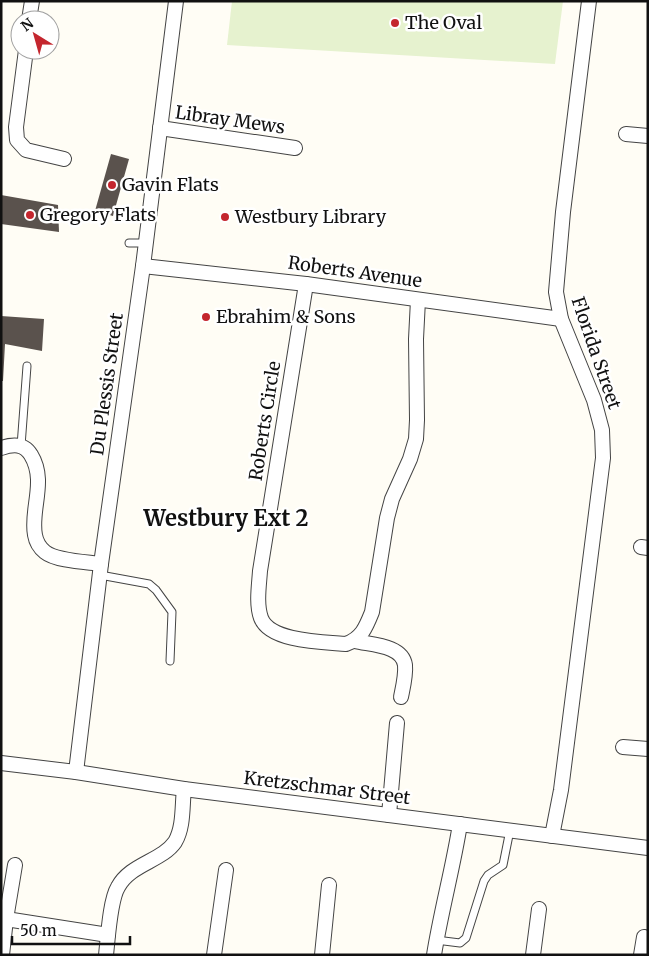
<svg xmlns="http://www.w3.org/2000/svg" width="649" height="956" font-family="Merriweather,serif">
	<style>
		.pitch { fill: #e6f2cf }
		.building { fill: #5a524d }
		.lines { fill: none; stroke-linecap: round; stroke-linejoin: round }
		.lane-casing { stroke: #444; stroke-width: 9 }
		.street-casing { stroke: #444; stroke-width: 16 }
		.lane { stroke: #fff; stroke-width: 7 }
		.street { stroke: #fff; stroke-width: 14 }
		.poi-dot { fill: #c4262e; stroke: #fff; stroke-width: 2 }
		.labels { text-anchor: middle; stroke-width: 5; stroke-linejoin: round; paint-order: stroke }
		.poi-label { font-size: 18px; fill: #111; stroke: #fff; text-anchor: start }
		.street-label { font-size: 18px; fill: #111; stroke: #fff }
		.district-label { font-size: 22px; font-weight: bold; fill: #111; stroke: #fff }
	</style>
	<rect width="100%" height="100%" fill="#fffdf5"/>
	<path class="pitch" d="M232 1H563L555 64 227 45Z"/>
	<g class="building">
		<path d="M111 154 129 159 113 216 95 211Z"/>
		<path d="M1 195 58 205 59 232 1 224Z"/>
		<path d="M1 316 44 319 42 351 5 344 3 381H1Z"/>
	</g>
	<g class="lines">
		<g class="lane-casing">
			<g id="lane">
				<path d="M129 243H146"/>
				<path d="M21 446 27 366"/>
				<path d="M100 575 149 584 156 590 172 612 170 661"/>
				<path d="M436 940 460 943 466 938 484 881 488 875 503 865 510 830"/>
			</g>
		</g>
		<g class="street-casing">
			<g id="street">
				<path d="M29 20 32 1"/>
				<path d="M26 50 16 127 17 140 26 150 64 159"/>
				<path d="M160 128 295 148"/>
				<path d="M626 134 648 136"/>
				<path d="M143 266 306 284 561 319"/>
				<path d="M306 284 260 571C259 586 256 604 261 618 270 642 324 642 346 644 362 638 366 627 372 612L387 518 392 499 410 459 416 439 417 420 416 339 418 300"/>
				<path d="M1 448C13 444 24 443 31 455 47 481 30 510 35 535 36 541 40 548 45 552 56 561 87 562 101 564"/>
				<path d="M641 547 648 548"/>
				<path d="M355 641C371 645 402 645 405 665 406 675 403 687 401 697"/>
				<path d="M623 747 648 749"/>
				<path d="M1 763 76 772 184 789 648 848"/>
				<path d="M76 772 101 564 143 266 176 1"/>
				<path d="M389 815 397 723"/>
				<path d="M552 836 561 790 603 458 602 430 594 400 561 319 556 292 563 212 589 1"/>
				<path d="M6 919 108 935"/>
				<path d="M2 955 6 919 15 865"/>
				<path d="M106 955C108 938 110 900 118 887 130 864 162 861 175 842 184 827 182 805 184 789"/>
				<path d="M214 955 226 870"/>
				<path d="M322 955 329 885"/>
				<path d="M434 955C441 911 453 868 460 824"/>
				<path d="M533 955 539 909"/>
				<path d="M641 955 644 937"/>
			</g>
		</g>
		<use href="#lane" class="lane"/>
		<use href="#street" class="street"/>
	</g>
	<g class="poi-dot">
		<circle cx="395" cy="23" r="5"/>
		<circle cx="112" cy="185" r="5"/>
		<circle cx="30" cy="215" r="5"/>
		<circle cx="225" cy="217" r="5"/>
		<circle cx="206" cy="317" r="5"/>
	</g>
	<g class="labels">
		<g class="poi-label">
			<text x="405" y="29">The Oval</text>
			<text x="122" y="191">Gavin Flats</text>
			<text x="40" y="221">Gregory Flats</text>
			<text x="235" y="223">Westbury Library</text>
			<text x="216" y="323">Ebrahim &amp; Sons</text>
		</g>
		<g class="street-label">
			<text transform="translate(230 120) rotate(8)" y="6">Libray Mews</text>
			<text transform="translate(355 272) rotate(8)" y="6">Roberts Avenue</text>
			<text transform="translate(596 353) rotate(71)" y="6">Florida Street</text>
			<text transform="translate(107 384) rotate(-82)" y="6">Du Plessis Street</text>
			<text transform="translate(265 421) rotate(-81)" y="6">Roberts Circle</text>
			<text transform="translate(327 788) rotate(7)" y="6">Kretzschmar Street</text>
		</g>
		<g class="district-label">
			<text x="226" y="526">Westbury Ext 2</text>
		</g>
	</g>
	<rect width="649" height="956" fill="none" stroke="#111111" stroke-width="5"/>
	<g transform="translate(35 35) rotate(323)"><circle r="24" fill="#ffffff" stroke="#a0a0a0"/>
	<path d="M0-4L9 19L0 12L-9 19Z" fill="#c4262e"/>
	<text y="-8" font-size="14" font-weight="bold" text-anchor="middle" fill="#111111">N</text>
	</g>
	<path d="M12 936v8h118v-8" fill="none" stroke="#111111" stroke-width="2.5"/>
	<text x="20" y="936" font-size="15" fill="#111111" stroke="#ffffff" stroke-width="4" paint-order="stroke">50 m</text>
</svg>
